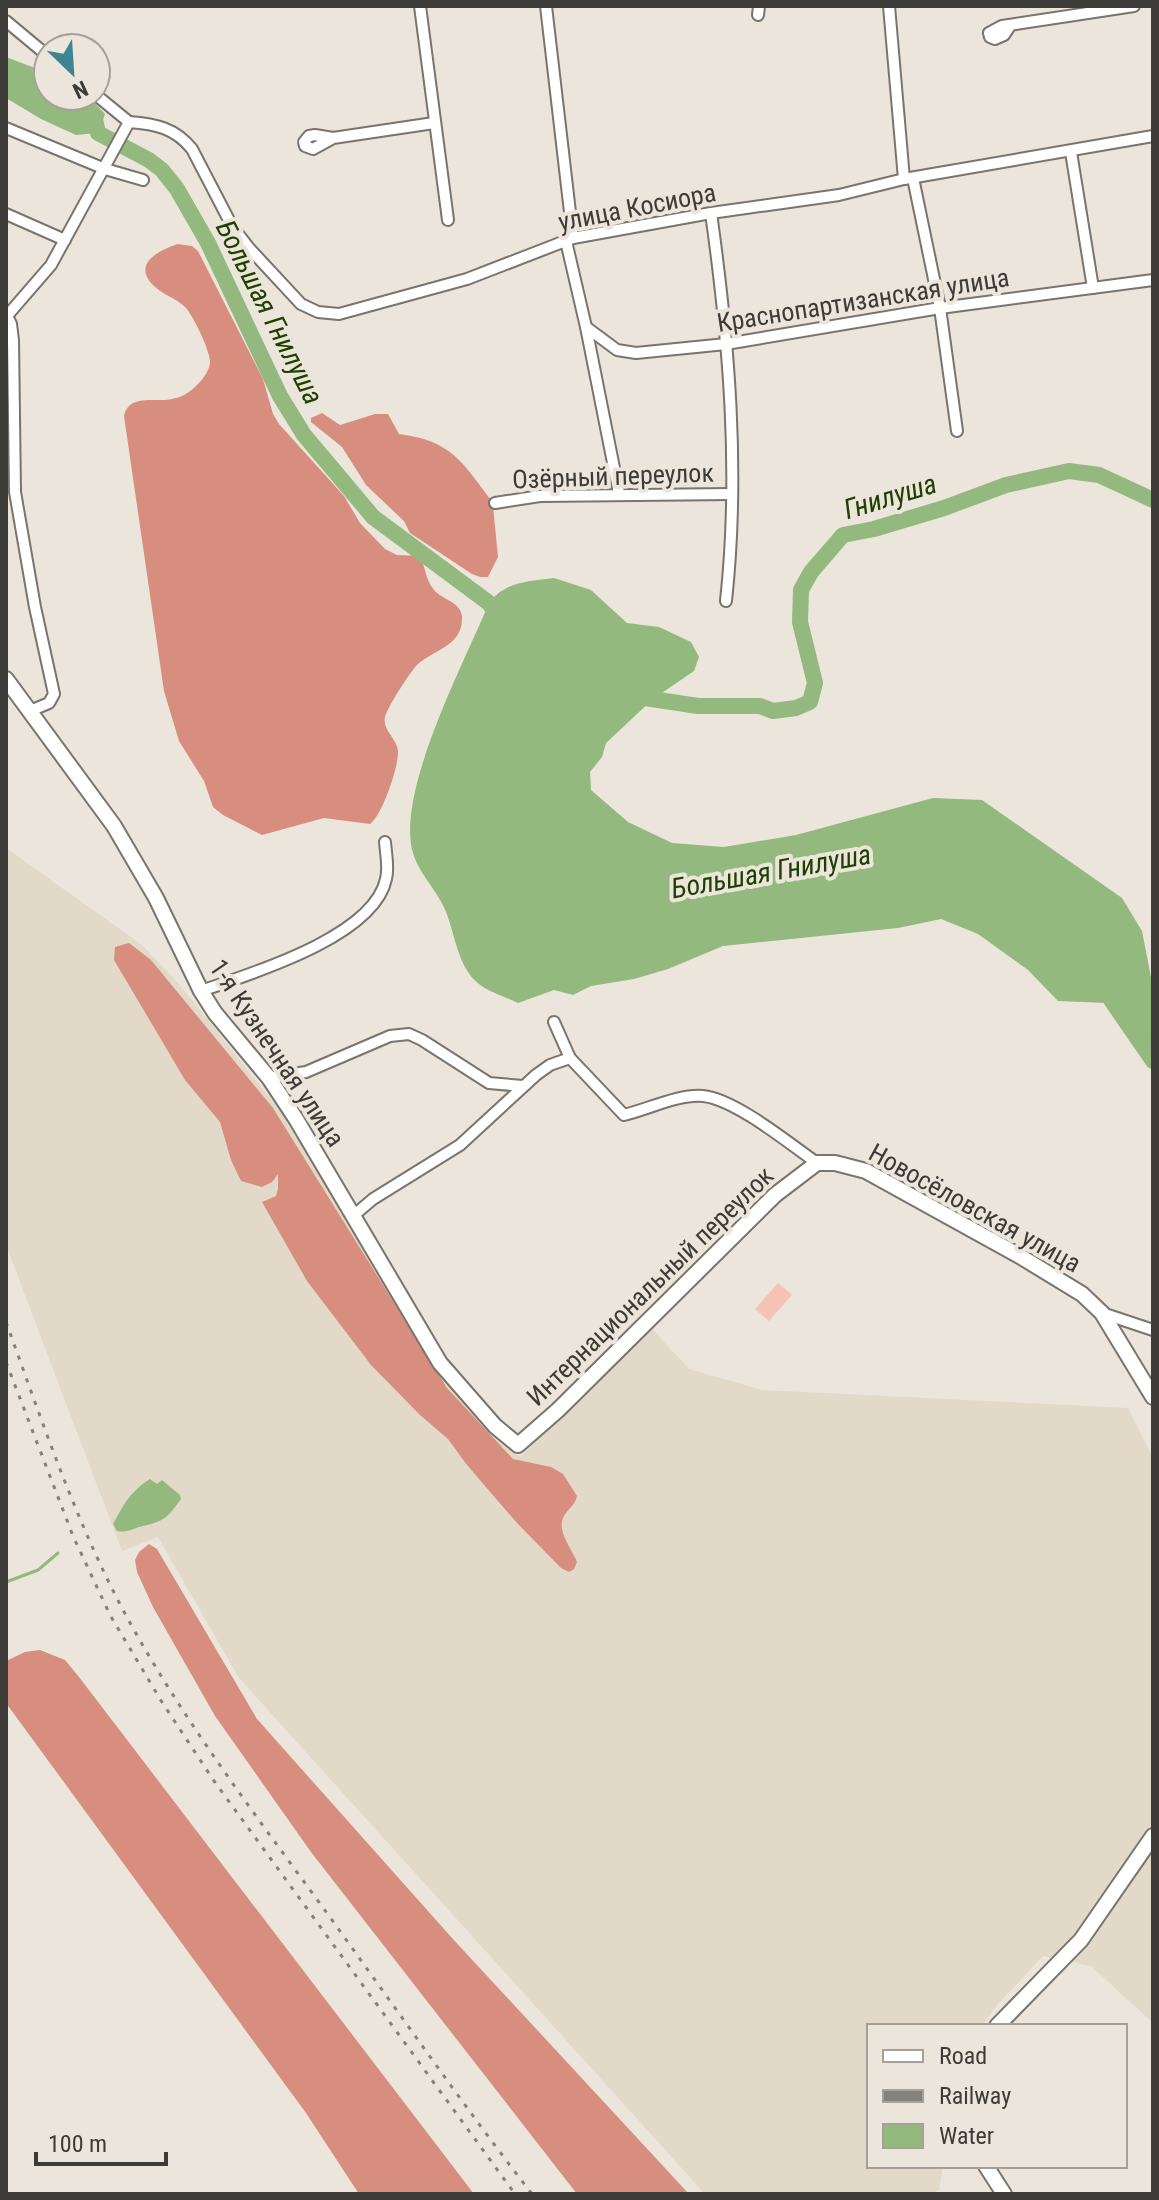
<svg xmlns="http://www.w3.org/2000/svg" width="1159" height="2200" font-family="'Roboto Condensed',sans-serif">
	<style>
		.built { fill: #e2d9c8 }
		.green { fill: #f7c2b6 }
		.forest { fill: #d78e7f }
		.water { fill: #93b97e }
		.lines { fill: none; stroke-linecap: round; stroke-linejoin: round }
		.stream { stroke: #93b97e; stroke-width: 3 }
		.river { stroke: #93b97e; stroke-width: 16 }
		.street-casing { stroke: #79746c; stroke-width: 14 }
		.secondary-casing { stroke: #79746c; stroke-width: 18 }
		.street { stroke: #fff; stroke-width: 10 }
		.secondary { stroke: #fff; stroke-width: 14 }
		.rail { stroke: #84807a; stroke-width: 3; stroke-dasharray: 4 8; stroke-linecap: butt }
		.labels { text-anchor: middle; stroke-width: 8; stroke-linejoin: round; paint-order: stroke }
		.street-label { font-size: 26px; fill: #3d3b37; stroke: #ebe5db }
		.water-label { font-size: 28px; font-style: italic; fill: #1e4100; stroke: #ebe5db }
	</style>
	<rect width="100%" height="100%" fill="#ebe5db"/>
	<path class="built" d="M6 848 142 945 180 985 278 1108 451 1389 520 1457 652 1329 689 1369 762 1390 1128 1408 1153 1458V2023L1091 1966 1043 1956 997 2005 982 2026H869V2166H943L939 2190 930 2194H705L239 1678 158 1537 122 1551 6 1245Z"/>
	<path class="green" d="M778 1283 792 1295 769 1321 755 1309Z"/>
	<g class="forest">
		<path d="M178 244 192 246 198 251 263 379 273 414 279 424 344 496 360 523 385 549 397 555 420 556C425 566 426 581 434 590 442 600 463 602 462 619 462 646 433 650 417 665 410 672 387 708 385 717 382 730 397 738 398 751 399 766 382 816 370 824L324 818 262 835 223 815 213 807 204 781 179 741 164 691 124 416C129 393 156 403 172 399 183 397 190 392 198 384 203 379 209 371 210 363 211 352 193 315 185 307 176 298 163 295 154 286 131 264 159 250 178 244Z"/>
		<path d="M322 413 340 425 375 414H388L399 434C452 441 461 461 491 500L493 506 498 557 488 577H480L472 574 410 533 404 521 366 485 342 447 311 422V418Z"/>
		<path d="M129 943 151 960 273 1108 447 1388 513 1459 551 1467 563 1474 577 1496C575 1506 567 1509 563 1518 557 1531 572 1549 577 1562L574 1569 569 1572 561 1568 517 1523 467 1465 448 1439 420 1415 371 1365 307 1281 262 1202 276 1196 278 1189V1174L272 1182 262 1187 241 1181 231 1160 220 1122 185 1080 114 960 115 947Z"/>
		<path d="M149 1544 157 1549 257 1719 452 1938 689 2194H577L311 1852 215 1716 153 1607 137 1572 135 1560 139 1552Z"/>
		<path d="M40 1650 65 1660 79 1677 474 2194H359L306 2113 6 1703V1661L25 1652Z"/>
	</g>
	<g class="water">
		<path d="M6 57 48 73V96H88L105 114 98 133 76 135 41 119 6 98Z"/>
		<path d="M554 578 591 590 627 623 659 627 691 642 699 657 694 671 653 699 606 743 602 757 590 772 591 790 628 822 672 843 724 847 796 835 933 798 982 800 1122 898 1142 931 1153 988V1067L1128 1022 1107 1003 1058 1001 1028 970 978 934 941 919 898 928 723 946 668 969 634 979 591 986 573 995 554 990 518 1003C506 997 489 992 479 984 458 968 455 934 446 912 438 891 419 874 413 853 395 793 465 661 489 603 504 582 529 581 554 578Z"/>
		<path d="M150 1479 157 1484 162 1480 180 1495 181 1499C167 1518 165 1521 143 1526 133 1528 129 1533 117 1531L113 1524C125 1503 129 1493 150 1479Z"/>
	</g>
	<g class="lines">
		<path class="stream" d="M6 1582 38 1570 58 1553"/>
		<g class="river">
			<path d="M90 117 95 119 98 133 149 160 162 170 177 189 208 243 280 396 304 435 342 480 373 517 489 603 499 619"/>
			<path d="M632 696 698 706H760L773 711 796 708 810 702 815 683 800 622 801 590 811 572 843 535 874 529 944 508 1006 485 1069 471 1099 475 1153 500"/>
			<path d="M1111 1000 1153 1061"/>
		</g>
		<g class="street-casing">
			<g id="street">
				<path d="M420 6 448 220"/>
				<path d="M546 6 573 238"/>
				<path d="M889 6 904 179"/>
				<path d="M758 15 759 6"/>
				<path d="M6 21 48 56"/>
				<path d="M1010 26 1004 35 995 39 990 37 989 33 1002 26 1134 6"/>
				<path d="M96 95 129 122"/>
				<path d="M129 122C156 124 175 128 192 149L232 226 249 248 301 304 318 312 339 314 467 279 573 238 711 213 839 195 904 179 1153 136"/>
				<path d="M6 128 105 169 143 180"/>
				<path d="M333 138 313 149 305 146 304 142 309 136 315 135 333 138 434 123"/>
				<path d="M1071 152 1093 288"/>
				<path d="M913 178 940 308 957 431"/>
				<path d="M711 213C729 341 740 472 726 601"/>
				<path d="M6 214 65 240"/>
				<path d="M566 241 586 327 619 493"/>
				<path d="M7 316 11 324 13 340 15 492 35 607 54 694 49 703 30 711"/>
				<path d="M6 317 51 265 129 122"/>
				<path d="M586 327 617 350 636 353 726 344 940 308 1153 280"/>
				<path d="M495 503 540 496 732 494"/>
				<path d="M201 991C250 974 374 937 386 879 389 868 386 854 385 842"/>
				<path d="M554 1022 570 1058 624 1115C649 1109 678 1094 703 1096 735 1099 790 1144 817 1163"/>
				<path d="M269 1078 306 1072 390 1036 409 1034 422 1040 489 1083 523 1086"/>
				<path d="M353 1216 373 1199 460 1145 536 1075 550 1065 570 1058"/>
				<path d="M1102 1313 1153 1330"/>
			</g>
		</g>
		<g class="secondary-casing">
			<g id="secondary">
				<path d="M6 679 114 826 156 898 201 991 215 1013 269 1078 296 1119 440 1363 495 1426 518 1445 558 1410 775 1195 817 1163H835L866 1171 1018 1255 1082 1294 1102 1313 1153 1397"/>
				<path d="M997 2026 1081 1940 1153 1836"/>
				<path d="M986 2166 1004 2194"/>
			</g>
		</g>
		<use href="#street" class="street"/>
		<use href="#secondary" class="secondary"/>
		<g class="rail">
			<path d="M6 1322C41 1418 74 1517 122 1608 178 1713 251 1809 321 1905 391 2001 459 2100 532 2194"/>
			<path d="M6 1362 73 1536 110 1615 160 1699 214 1781 515 2194"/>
		</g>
	</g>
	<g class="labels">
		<g class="street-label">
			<text transform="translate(637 207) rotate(-11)" y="9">улица Косиора</text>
			<text transform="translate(863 300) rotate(-9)" y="9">Краснопартизанская улица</text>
			<text transform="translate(613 476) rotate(-2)" y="9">Озёрный переулок</text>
			<text transform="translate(277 1053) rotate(56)" y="9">1-я Кузнечная улица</text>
			<text transform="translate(975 1208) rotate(29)" y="9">Новосёловская улица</text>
			<text transform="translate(650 1286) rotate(-44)" y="9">Интернациональный переулок</text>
		</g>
		<g class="water-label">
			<text transform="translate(270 312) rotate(63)" y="10">Большая Гнилуша</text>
			<text transform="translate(890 496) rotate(-17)" y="10">Гнилуша</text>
			<text transform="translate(771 871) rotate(-10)" y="10">Большая Гнилуша</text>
		</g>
	</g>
	<rect width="1159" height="2200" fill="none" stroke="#3d3b37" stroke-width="16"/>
	<rect x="867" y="2024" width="260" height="144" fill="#ebe5db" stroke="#a5a199" stroke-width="2"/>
	<rect x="883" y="2050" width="40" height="12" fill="#ffffff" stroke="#a5a199" stroke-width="2"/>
	<text x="939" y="2064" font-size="24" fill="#3d3b37">Road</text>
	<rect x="883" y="2090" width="40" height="12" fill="#84807a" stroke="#a5a199" stroke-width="2"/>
	<text x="939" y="2104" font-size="24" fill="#3d3b37">Railway</text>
	<rect x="883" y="2124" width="40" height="24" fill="#93b97e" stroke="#a5a199" stroke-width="2"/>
	<text x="939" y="2144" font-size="24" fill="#3d3b37">Water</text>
	<g transform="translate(72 72) rotate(155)"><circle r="38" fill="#ebe5db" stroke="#a5a199" stroke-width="2"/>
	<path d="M0-6L14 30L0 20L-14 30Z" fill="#3f8491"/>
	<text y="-12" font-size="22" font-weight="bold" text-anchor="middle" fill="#3d3b37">N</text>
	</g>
	<path d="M36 2152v12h130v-12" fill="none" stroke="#3d3b37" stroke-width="4"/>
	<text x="48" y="2152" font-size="24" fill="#3d3b37" stroke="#ebe5db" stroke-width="6" paint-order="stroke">100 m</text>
</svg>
